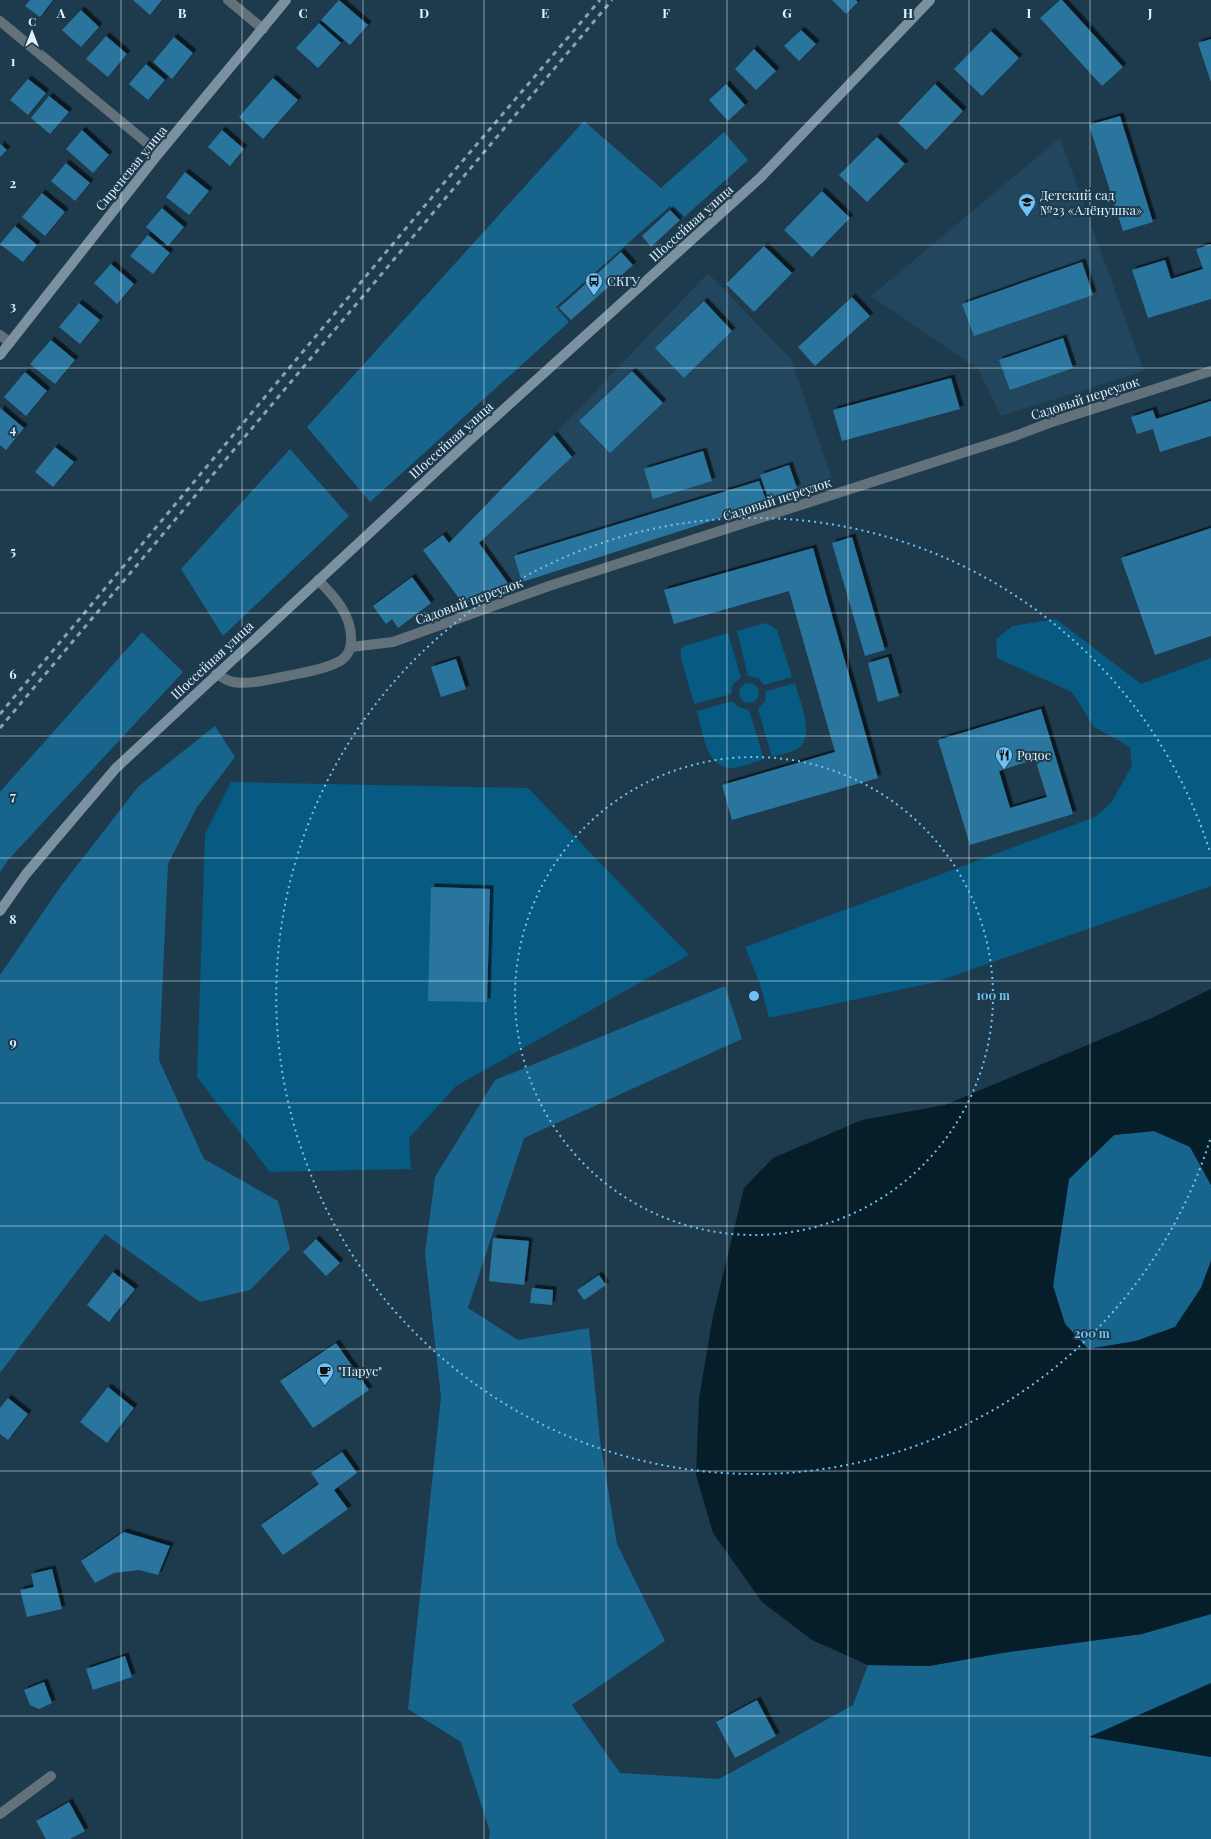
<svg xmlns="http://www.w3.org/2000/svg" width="1211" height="1839" font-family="'Playfair Display',serif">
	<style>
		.built { fill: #22465d }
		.green { fill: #075a81 }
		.forest { fill: #17648d }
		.water { fill: #061d2a }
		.building { fill: #2c759e; fill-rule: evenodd; filter: url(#shadow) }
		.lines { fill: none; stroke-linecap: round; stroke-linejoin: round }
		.street { stroke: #63717a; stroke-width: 10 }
		.secondary { stroke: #7b919f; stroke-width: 10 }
		.rail { stroke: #8aa0af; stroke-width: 3; stroke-dasharray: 5 5; stroke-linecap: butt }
		.grid { fill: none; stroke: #e1f2fe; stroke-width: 1; stroke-opacity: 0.55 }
		.ring { fill: none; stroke: #70c1f4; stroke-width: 2; stroke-dasharray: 2 4 }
		.labels { text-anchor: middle; stroke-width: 4; stroke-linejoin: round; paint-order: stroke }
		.street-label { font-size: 13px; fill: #e1f2fe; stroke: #1d3b4d }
		.poi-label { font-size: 13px; fill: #e1f2fe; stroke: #1d3b4d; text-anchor: start }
		.grid-label { font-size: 13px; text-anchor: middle; font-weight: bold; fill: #e1f2fe; stroke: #1d3b4d; stroke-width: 4; stroke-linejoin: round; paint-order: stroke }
		.centre { fill: #70c1f4; stroke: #1d3b4d; stroke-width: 2 }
		.ring-label { font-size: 12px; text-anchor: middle; font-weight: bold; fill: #70c1f4; stroke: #1d3b4d; stroke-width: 4; stroke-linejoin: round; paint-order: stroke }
	</style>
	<defs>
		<filter id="shadow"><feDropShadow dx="3.5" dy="-3.5" stdDeviation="0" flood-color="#0009"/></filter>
	</defs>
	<rect width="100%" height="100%" fill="#1d3b4d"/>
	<g class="built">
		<path d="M1060 138 1144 371 1001 416 978 369 871 296Z"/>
		<path d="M708 273 791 359 833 482 486 593 449 543 554 435Z"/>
	</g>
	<g class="green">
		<path d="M1056 619 1141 684 1211 658V886L936 982 769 1018 760 984 745 947 1095 817 1111 803 1132 766 1130 747 1094 727 1072 692 997 658 996 639 1013 626Z"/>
		<path d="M765 623 770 625 777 630 792 677 764 685 758 678 748 676 737 631Z"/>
		<path d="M728 633 741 678 733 684 731 694 694 704 681 658V649L684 646Z"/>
		<path d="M795 683C799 699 816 737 798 748 791 753 780 754 772 757L758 709 765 701 766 691Z"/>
		<circle cx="749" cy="693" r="10"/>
		<path d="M733 701 738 707 749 710 764 759C754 762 741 768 731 768 706 768 702 730 697 711Z"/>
		<path d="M231 782 528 788 689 955 456 1086 409 1138 411 1169 270 1172 197 1077 205 834Z"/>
	</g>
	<g class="forest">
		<path d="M584 121 661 188 724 132 748 160 682 219 670 206 556 307 569 322 370 502 307 427Z"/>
		<path d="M290 449 349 516 223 636 181 569Z"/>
		<path d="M142 632 183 672 8 860 0 872V792Z"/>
		<path d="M215 726 235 757 197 807 168 864 159 1060 204 1159 278 1201 290 1249 250 1290 200 1302 105 1234 0 1373V975L61 886 138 787Z"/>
		<path d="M725 986 742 1039 524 1138 468 1308 518 1340 589 1328 600 1440 617 1544 665 1641 572 1705 620 1773 719 1779 853 1705 868 1665 929 1666 1002 1653 1142 1634 1211 1614V1839H489L490 1832 461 1742 408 1709 441 1397 425 1253 435 1177 495 1080Z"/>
		<path d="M1154 1131 1190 1146 1211 1185V1261L1201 1288 1175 1327 1136 1341 1088 1349 1065 1324 1053 1286 1069 1179 1114 1135Z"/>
	</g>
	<g class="water">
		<path d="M1211 989V1185L1190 1147 1154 1131 1114 1135 1069 1179 1053 1286 1065 1324 1088 1349 1136 1341 1175 1327 1201 1288 1211 1261V1614L1142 1634 1002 1653 929 1666 868 1665 812 1640 762 1602 713 1533 696 1475 699 1399 713 1316 744 1188 773 1158 862 1120 945 1105 1154 1017Z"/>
		<path d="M1211 1683V1757L1089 1737Z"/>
	</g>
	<g class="building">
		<path d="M30 0H53L40 17 25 6Z"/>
		<path d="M133 0H162L150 15Z"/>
		<path d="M339 0 368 25 350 45 321 20Z"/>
		<path d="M832 0H856L858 2 846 14Z"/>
		<path d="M1060 0H1062L1123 67 1102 86 1040 18Z"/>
		<path d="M81 10 99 27 81 47 62 30Z"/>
		<path d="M319 23 341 43 318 68 296 48Z"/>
		<path d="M801 30 816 44 799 61 784 46Z"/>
		<path d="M991 31 1019 58 982 96 954 69Z"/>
		<path d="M106 36 127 54 108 77 86 59Z"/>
		<path d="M174 37 193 53 172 79 153 62Z"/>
		<path d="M1211 39V82L1198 43Z"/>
		<path d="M754 49 776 71 756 90 735 69Z"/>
		<path d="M146 64 165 80 148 100 129 84Z"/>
		<path d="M273 78 298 100 263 139 239 117Z"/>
		<path d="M28 79 46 93 28 115 10 100Z"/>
		<path d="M726 84 745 105 728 121 709 100Z"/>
		<path d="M935 84 963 111 926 150 898 123Z"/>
		<path d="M49 96 69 112 50 134 31 118Z"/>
		<path d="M1120 116 1153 222 1123 231 1089 125Z"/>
		<path d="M82 130 109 155 93 173 66 149Z"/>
		<path d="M222 130 244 149 230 166 208 147Z"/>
		<path d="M877 137 905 164 867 202 839 175Z"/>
		<path d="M0 144 7 150 0 157Z"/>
		<path d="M66 163 90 183 75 201 51 181Z"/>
		<path d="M185 172 209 191 189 215 166 197Z"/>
		<path d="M822 191 850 218 812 257 784 230Z"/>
		<path d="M42 193 65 212 45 236 22 217Z"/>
		<path d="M162 208 184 227 168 246 146 227Z"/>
		<path d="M670 210 680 220 651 247 642 236Z"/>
		<path d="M15 226 37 245 23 262 0 244Z"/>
		<path d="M148 235 170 253 153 274 130 256Z"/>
		<path d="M1211 244V299L1148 318 1132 270 1165 260 1171 279 1203 269 1196 249Z"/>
		<path d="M764 246 792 273 754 312 726 284Z"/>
		<path d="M621 252 633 265 571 320 559 308Z"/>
		<path d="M1082 262 1093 295 974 336 962 304Z"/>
		<path d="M111 264 134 284 117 304 94 283Z"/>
		<path d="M852 297 870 316 815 366 798 347Z"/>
		<path d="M704 301 732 331 684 378 655 348Z"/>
		<path d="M79 303 100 320 80 344 59 327Z"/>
		<path d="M1063 338 1073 368 1010 390 999 360Z"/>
		<path d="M51 340 75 360 55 384 30 364Z"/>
		<path d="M632 371 663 403 610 453 579 421Z"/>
		<path d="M25 372 47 391 26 416 4 397Z"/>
		<path d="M951 378 960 409 842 441 833 410Z"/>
		<path d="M1211 401V436L1160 452 1153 429 1137 434 1131 417 1153 410 1156 419Z"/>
		<path d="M0 408 24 428 6 450 0 445Z"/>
		<path d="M554 435 572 457 479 543 510 586 486 593 484 590 464 605 423 550 443 535 449 543Z"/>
		<path d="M55 447 74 462 53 487 35 472Z"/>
		<path d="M703 451 712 481 653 499 644 469Z"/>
		<path d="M789 465 797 488 768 498 760 475Z"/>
		<path d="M759 481 767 503 522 582 514 556Z"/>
		<path d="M1211 528V636L1155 655 1121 558Z"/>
		<path d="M852 537 885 650 865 656 832 543Z"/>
		<path d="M813 548 878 778 732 820 722 785 835 752 789 591 674 624 664 590Z"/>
		<path d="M412 577 431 603 398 628 392 619 386 624 373 606Z"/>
		<path d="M888 657 899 696 878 702 868 663Z"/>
		<path d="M456 659 466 689 441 697 431 667Z"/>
		<path d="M1041 709 1073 814 970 845 938 740ZM1035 759 1047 797 1010 808 999 771Z"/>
		<path d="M431 887 490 889 487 1002 428 1001Z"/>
		<path d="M493 1238 529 1241 524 1285 489 1281Z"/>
		<path d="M316 1239 340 1263 326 1276 303 1252Z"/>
		<path d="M113 1272 135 1289 109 1322 87 1305Z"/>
		<path d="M599 1275 606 1285 584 1300 577 1290Z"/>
		<path d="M532 1288 553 1290 552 1305 530 1303Z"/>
		<path d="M336 1343 369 1390 313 1428 280 1381Z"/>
		<path d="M108 1387 134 1408 107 1443 80 1422Z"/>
		<path d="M8 1398 28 1414 8 1440 0 1434V1408Z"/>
		<path d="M342 1452 357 1473 334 1490 348 1509 283 1555 261 1525 319 1484 311 1473Z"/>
		<path d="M124 1532 170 1546 158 1575 139 1570 114 1573 95 1583 81 1561Z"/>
		<path d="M52 1569 62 1609 27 1617 20 1590 34 1587 31 1574Z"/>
		<path d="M125 1656 132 1677 93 1690 86 1669Z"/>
		<path d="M44 1682 52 1703 39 1709 30 1705 24 1690Z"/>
		<path d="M757 1700 776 1736 735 1758 716 1722Z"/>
		<path d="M69 1802 85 1831 70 1839H46L36 1821Z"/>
	</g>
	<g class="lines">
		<g class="street">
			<path d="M228 0 263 29"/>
			<path d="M0 21 159 153"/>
			<path d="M0 335 10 343"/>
			<path d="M351 647 393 642 549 586 1012 437 1049 423 1211 371"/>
			<path d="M216 674C221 676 227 681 233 682 250 685 270 679 287 676 303 673 331 668 343 659 349 654 351 646 351 640 352 615 334 596 318 580"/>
			<path d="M0 1814 51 1776"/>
		</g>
		<g class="secondary">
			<path d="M0 355 159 153 286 0"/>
			<path d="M0 911 26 874 116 768 472 438 760 178 930 0"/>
		</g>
		<g class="rail">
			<path d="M0 714 443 184 600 0"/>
			<path d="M0 728 612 0"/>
		</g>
	</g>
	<path class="grid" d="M121 0V1839M242 0V1839M363 0V1839M484 0V1839M606 0V1839M727 0V1839M848 0V1839M969 0V1839M1090 0V1839M0 123H1211M0 245H1211M0 368H1211M0 490H1211M0 613H1211M0 736H1211M0 858H1211M0 981H1211M0 1103H1211M0 1226H1211M0 1349H1211M0 1471H1211M0 1594H1211M0 1716H1211"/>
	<g class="ring">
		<circle cx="754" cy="996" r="239"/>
		<path d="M1210 1140A478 478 0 1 1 1210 852"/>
	</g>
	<defs>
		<g id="school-pin" transform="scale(0.9)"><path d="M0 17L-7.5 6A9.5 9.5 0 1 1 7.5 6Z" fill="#70c1f4" stroke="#1d3b4d"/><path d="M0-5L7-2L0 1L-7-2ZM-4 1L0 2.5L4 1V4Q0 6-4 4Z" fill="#111"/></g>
		<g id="bus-pin" transform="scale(0.9)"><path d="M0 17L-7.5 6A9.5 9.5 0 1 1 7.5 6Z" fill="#70c1f4" stroke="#1d3b4d"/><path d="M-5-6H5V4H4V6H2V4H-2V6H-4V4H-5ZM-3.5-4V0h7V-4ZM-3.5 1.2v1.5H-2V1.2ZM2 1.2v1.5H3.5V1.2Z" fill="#111"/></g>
		<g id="restaurant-pin" transform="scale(0.9)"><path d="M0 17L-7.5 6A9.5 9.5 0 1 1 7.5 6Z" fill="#70c1f4" stroke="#1d3b4d"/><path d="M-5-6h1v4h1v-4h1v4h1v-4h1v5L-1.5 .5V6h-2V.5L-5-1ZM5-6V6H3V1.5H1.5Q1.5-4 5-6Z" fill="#111"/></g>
		<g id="cafe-pin" transform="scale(0.9)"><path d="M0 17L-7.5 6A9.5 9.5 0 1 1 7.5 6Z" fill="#70c1f4" stroke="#1d3b4d"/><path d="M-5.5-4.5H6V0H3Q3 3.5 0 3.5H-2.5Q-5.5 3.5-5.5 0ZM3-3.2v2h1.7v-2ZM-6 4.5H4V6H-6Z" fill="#111"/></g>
	</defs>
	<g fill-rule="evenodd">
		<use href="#school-pin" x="1027" y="202"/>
		<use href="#bus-pin" x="594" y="281"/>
		<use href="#restaurant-pin" x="1004" y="755"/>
		<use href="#cafe-pin" x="325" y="1371"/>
	</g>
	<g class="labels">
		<g class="street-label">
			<text transform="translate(131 168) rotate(-51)" y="5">Сиреневая улица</text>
			<text transform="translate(691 223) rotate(-42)" y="5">Шоссейная улица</text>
			<text transform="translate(1085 398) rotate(-18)" y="5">Садовый переулок</text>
			<text transform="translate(451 440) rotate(-42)" y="5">Шоссейная улица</text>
			<text transform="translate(777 499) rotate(-18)" y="5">Садовый переулок</text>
			<text transform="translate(469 601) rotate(-20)" y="5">Садовый переулок</text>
			<text transform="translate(212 660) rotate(-43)" y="5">Шоссейная улица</text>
		</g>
		<g class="poi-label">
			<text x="1040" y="200">Детский сад<tspan x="1040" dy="15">№23 «Алёнушка»</tspan></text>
			<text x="607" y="286">СКГУ</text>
			<text x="1017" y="760">Родос</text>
			<text x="338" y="1376">"Парус"</text>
		</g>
	</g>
	<g class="grid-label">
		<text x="61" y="18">A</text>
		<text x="182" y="18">B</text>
		<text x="303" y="18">C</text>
		<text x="424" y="18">D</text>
		<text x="545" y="18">E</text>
		<text x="666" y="18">F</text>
		<text x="787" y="18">G</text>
		<text x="908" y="18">H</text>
		<text x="1029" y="18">I</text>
		<text x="1150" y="18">J</text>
		<text x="13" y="66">1</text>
		<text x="13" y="188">2</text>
		<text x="13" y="311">3</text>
		<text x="13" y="434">4</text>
		<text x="13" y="556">5</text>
		<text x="13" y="679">6</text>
		<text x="13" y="801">7</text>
		<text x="13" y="924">8</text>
		<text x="13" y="1047">9</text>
	</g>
	<circle cx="754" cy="996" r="6" class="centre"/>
	<g class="ring-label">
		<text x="993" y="1000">100 m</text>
		<text x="1092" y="1338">200 m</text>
	</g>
	<g transform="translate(32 32)" stroke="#1d3b4d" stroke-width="3" paint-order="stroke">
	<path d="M0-3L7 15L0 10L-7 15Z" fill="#e1f2fe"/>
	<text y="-6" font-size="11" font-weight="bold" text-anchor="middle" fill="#e1f2fe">С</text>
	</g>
</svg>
